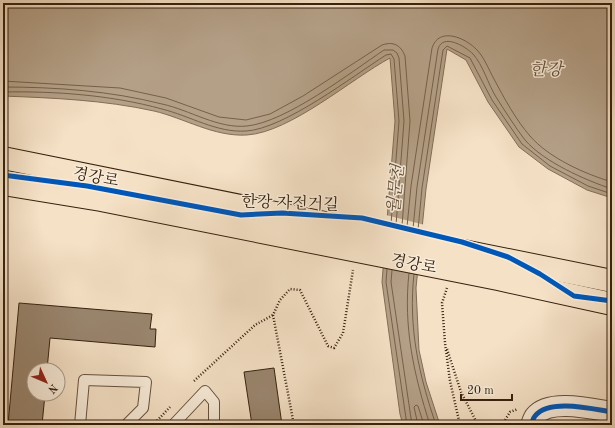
<svg xmlns="http://www.w3.org/2000/svg" width="615" height="428" font-family="'Old Standard TT','Noto Serif KR',serif">
	<style>
		.water { fill: #b4a087; stroke: #826d57 }
		.pier { fill: #f5e1c6 }
		.lines { fill: none; stroke-linecap: round; stroke-linejoin: round }
		.shore { stroke: #75604a; stroke-width: 1 }
		.building { fill: #99856e; stroke: #36210e }
		.lane-casing { stroke: #66513c; stroke-width: 12 }
		.street-casing { stroke: #66513c; stroke-width: 22 }
		.path { stroke: #36210e; stroke-width: 2.5; stroke-dasharray: 1 2; stroke-linecap: butt }
		.lane { stroke: #f8ecda; stroke-width: 10 }
		.street { stroke: #f8ecda; stroke-width: 20 }
		.primary-bridge-casing { stroke: #36210e; stroke-width: 24; stroke-linecap: butt }
		.primary-bridge { stroke: #f5e1c6; stroke-width: 22 }
		.cycleway-casing { stroke: #f8ecda; stroke-width: 8 }
		.cycleway { stroke: #0057b8; stroke-width: 5 }
		.labels { text-anchor: middle; stroke-width: 3; stroke-linejoin: round; paint-order: stroke }
		.street-label { font-size: 16px; fill: #36210e; stroke: #f8ecda }
		.water-label { font-size: 17px; font-style: italic; fill: #624d38; stroke: #f8ecda }
	</style>
	<rect width="100%" height="100%" fill="#f5e1c6"/>
	<filter id="stains"><feTurbulence type="fractalNoise" baseFrequency=".005" numOctaves="4"/><feColorMatrix values="0 0 0 0 .2 0 0 0 0 .09 0 0 0 0 .02 0 0 0 .5 -.17"/></filter>
	<radialGradient id="worn" r=".72"><stop offset=".6" stop-color="#630" stop-opacity="0"/><stop offset="1" stop-color="#630" stop-opacity=".3"/></radialGradient>
	<path class="water" d="M3 3H612V198L587 190 548 169 519 147 488 102 466 60 447 49 426 189 416 288 419 350 426 382 440 425H403L400 414 382 282 395 121 390 58C351 79 291 132 247 135 214 137 184 118 154 111 104 100 54 98 3 96Z"/>
	<path class="pier" d="M386 215 425 225 420 274 382 266Z"/>
	<g class="lines">
		<g class="shore">
			<path d="M3 81 120 88 166 98 219 117 246 120 270 114 303 96 382 45C393 41 401 45 405 56L410 121 402 226"/>
			<path d="M3 87C56 87 111 91 162 104 190 110 218 129 247 126 286 122 350 73 384 50H393L397 53 399 58 404 121 396 225"/>
			<path d="M3 92C55 91 111 95 162 109 190 116 217 133 246 131 284 129 353 76 386 55L391 54 394 59 399 121 391 224"/>
			<path d="M407 227 411 186 432 48C439 26 466 38 477 50 484 57 489 70 494 79 504 98 516 120 530 136 549 158 585 174 612 182"/>
			<path d="M413 229 417 187 438 49C443 33 465 46 473 54 483 65 488 84 496 97 505 111 515 127 525 140 544 162 585 180 612 189"/>
			<path d="M418 230 422 188 443 50 447 46 470 58 492 100 522 144 550 166 588 186 612 194"/>
			<path d="M387 269 386 282 407 425"/>
			<path d="M392 270 391 282 412 425"/>
			<path d="M409 273C403 327 414 375 430 425"/>
			<path d="M414 274C408 328 419 375 436 425"/>
			<path d="M418 425 414 407 416 405 418 406 424 425"/>
		</g>
	</g>
	<g class="building">
		<path d="M19 303 152 314 150 329H156L155 347 50 338 47 370H34V394H45L42 425H8Z"/>
		<path d="M274 368 282 425H252L244 372Z"/>
	</g>
	<g class="lines">
		<g class="lane-casing">
			<g id="lane">
				<path d="M174 424 205 391 214 402V425"/>
				<path d="M80 425 84 380 146 382 143 408 126 425"/>
			</g>
		</g>
		<g class="street-casing">
			<path id="street" d="M531 425C532 423 533 418 535 416 549 398 593 409 612 412"/>
		</g>
		<g class="path">
			<path d="M447 288 442 303 445 343 450 381 460 425"/>
			<path d="M447 349 461 392 478 425"/>
			<path d="M194 381 255 325 273 315"/>
			<path d="M153 425 170 407"/>
			<path d="M294 425 273 315 280 300 290 289 300 290 328 346 334 348 343 333 353 270"/>
			<path d="M502 425 510 412 518 409"/>
		</g>
		<use href="#lane" class="lane"/>
		<use href="#street" class="street"/>
		<g class="primary-bridge-casing">
			<g id="primary-bridge">
				<path d="M3 158 612 281"/>
				<path d="M3 184 101 200 498 279 612 304"/>
			</g>
		</g>
		<use href="#primary-bridge" class="primary-bridge"/>
		<g class="cycleway-casing">
			<g id="cycleway">
				<path d="M3 175 87 186 241 215 282 213 362 218 462 242 508 257 540 274 574 296 612 301"/>
				<path d="M531 425C532 423 533 418 535 416 549 398 593 409 612 412"/>
			</g>
		</g>
		<use href="#cycleway" class="cycleway"/>
	</g>
	<g class="labels">
		<g class="street-label">
			<text transform="translate(96 176) rotate(11)" y="6">경강로</text>
			<text transform="translate(290 202) rotate(2)" y="6">한강 자전거길</text>
			<text transform="translate(414 263) rotate(11)" y="6">경강로</text>
		</g>
		<g class="water-label">
			<text x="546" y="75">한강</text>
			<text transform="translate(395 189) rotate(-84)" y="6">월문천</text>
		</g>
	</g>
	<rect width="615" height="428" fill="none" stroke="#f5e1c6" stroke-width="16"/>
	<rect x="4" y="4" width="607" height="420" fill="none" stroke="#36210e" stroke-width="2"/>
	<rect x="8" y="8" width="599" height="412" fill="none" stroke="#36210e"/>
	<g transform="translate(46 382) rotate(134)"><circle r="19" fill="#f8ecda" stroke="#aa9b88"/>
	<path d="M0-3L7 15L0 10L-7 15Z" fill="#8f2418"/>
	<text y="-6" font-size="11" font-weight="bold" text-anchor="middle" fill="#36210e">N</text>
	</g>
	<path d="M461 394v6h51v-6" fill="none" stroke="#36210e" stroke-width="2"/>
	<text x="467" y="394" font-size="12" fill="#36210e" stroke="#f8ecda" stroke-width="3" paint-order="stroke">20 m</text>
	<rect width="100%" height="100%" filter="url(#stains)"/>
	<rect width="100%" height="100%" fill="url(#worn)"/>
</svg>
